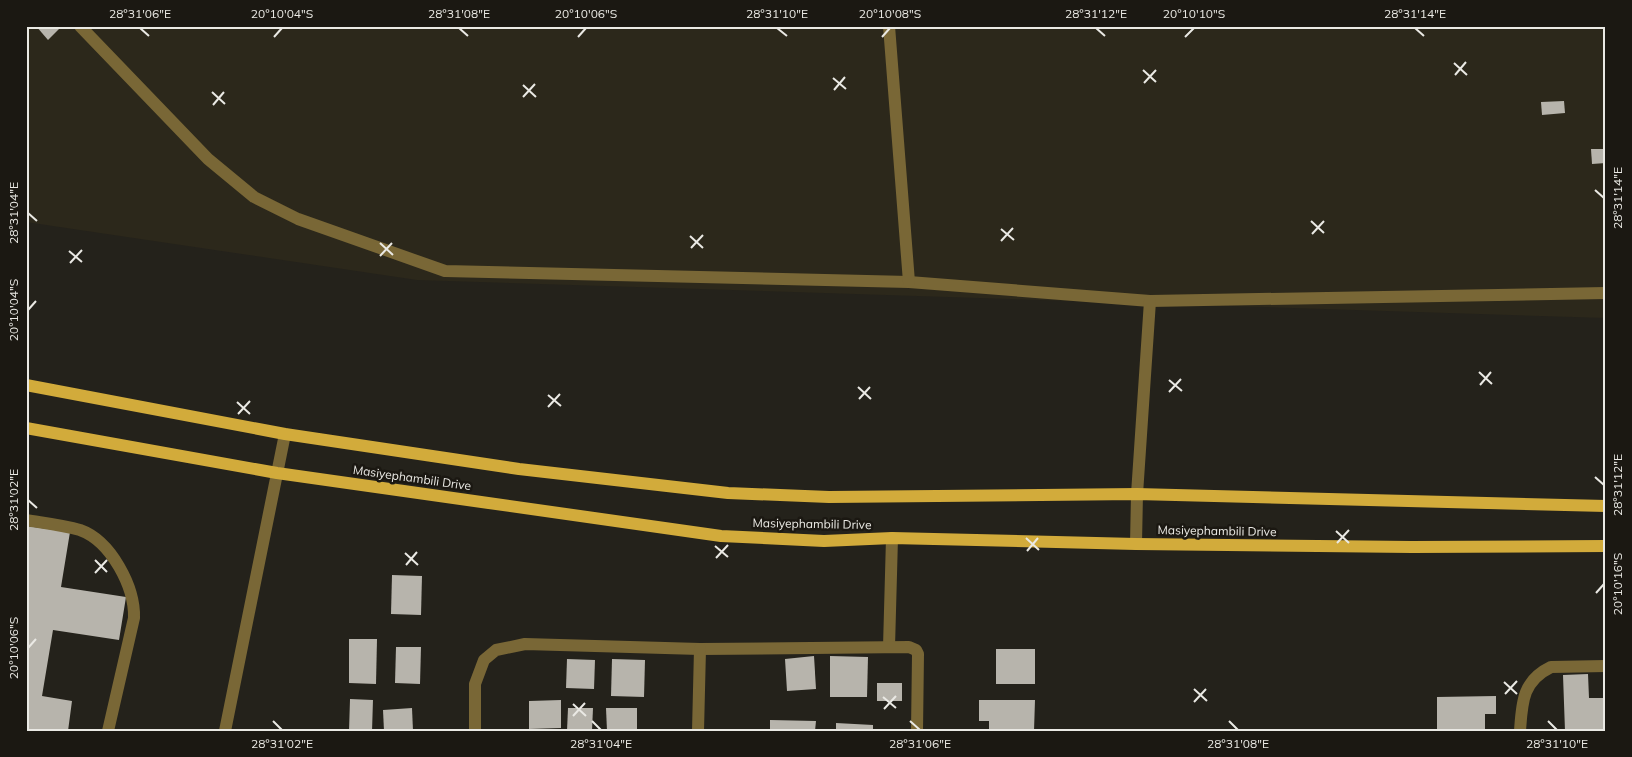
<svg xmlns="http://www.w3.org/2000/svg" width="1632" height="757" font-family="Mulish,sans-serif">
	<style>
		.built { fill: #2c281b }
		.building { fill: #b7b4ac }
		.lines { fill: none; stroke-linecap: round; stroke-linejoin: round }
		.lane { stroke: #796736; stroke-width: 12 }
		.street { stroke: #796736; stroke-width: 12 }
		.primary { stroke: #d2ab3b; stroke-width: 12 }
		.ticks { fill: none; stroke: #eae9e4; stroke-width: 2 }
		.labels { text-anchor: middle; stroke-width: 5; stroke-linejoin: round; paint-order: stroke }
		.street-label { font-size: 12px; fill: #eae9e4; stroke: #1b1812 }
		.neatline { fill: none; stroke: #eae9e4; stroke-width: 2 }
		.ticks-label { font-size: 12px; text-anchor: middle; fill: #eae9e4 }
	</style>
	<rect width="100%" height="100%" fill="#24221b"/>
	<path class="built" d="M26 26H1606V318L417 280 26 222Z"/>
	<g class="building">
		<path d="M36 26H62L48 40Z"/>
		<path d="M1564 101 1565 113 1542 115 1541 102Z"/>
		<path d="M1591 149H1606V163L1592 164Z"/>
		<path d="M26 526 70 532 61 587 126 597 119 640 53 630 42 696 72 701 68 731H26Z"/>
		<path d="M392 575 422 576 421 615 391 614Z"/>
		<path d="M349 639H377L376 684 349 683Z"/>
		<path d="M396 647H421L420 684 395 683Z"/>
		<rect x="996" y="649" width="39" height="35"/>
		<path d="M814 656 816 689 787 691 785 659Z"/>
		<path d="M830 656 868 657 867 697H830Z"/>
		<path d="M567 659 595 660 594 689 566 688Z"/>
		<path d="M612 659 645 660 644 697 611 696Z"/>
		<path d="M1588 674 1589 698H1606V731H1565L1563 675Z"/>
		<rect x="877" y="683" width="25" height="18"/>
		<path d="M1496 696V714H1485V730L1437 731V697Z"/>
		<path d="M350 699 373 700 372 731H349Z"/>
		<path d="M561 700V728L529 729V701Z"/>
		<path d="M979 700H1035L1034 731H989V721H979Z"/>
		<path d="M412 708 413 731H384L383 710Z"/>
		<path d="M568 708H593L592 731H567Z"/>
		<path d="M606 708H637V731H607Z"/>
		<path d="M770 720 816 721 815 731H770Z"/>
		<path d="M836 723 873 725V731H836Z"/>
	</g>
	<g class="lines">
		<path class="lane" d="M26 520C44 523 63 525 80 530 111 541 135 587 134 618L108 731"/>
		<g class="street">
			<path d="M80 26 208 159 254 197 298 219 445 271 909 282 1150 301 1606 293"/>
			<path d="M889 26 909 282"/>
			<path d="M1136 544 1137 494 1150 301"/>
			<path d="M889 647 892 538"/>
			<path d="M225 731 285 434"/>
			<path d="M475 731V684L484 660 496 650 525 644 700 649 909 647 916 650 918 654 917 731"/>
			<path d="M698 731 700 649"/>
			<path d="M1520 731C1522 703 1522 681 1551 667L1606 666"/>
		</g>
		<g class="primary">
			<path d="M26 385 285 434 519 469 728 493 829 497 1137 494 1606 506"/>
			<path d="M26 428 277 473 721 536 824 541 892 538 1136 544 1412 547 1606 546"/>
		</g>
	</g>
	<path class="ticks" d="M140 28 149 36M459 28 468 36M777 28 787 36M1096 28 1105 36M1415 28 1424 36M274 37 282 28M578 37 586 28M882 37 890 28M1185 37 1194 28M1454 63 1467 75M1143 70 1156 82M1455 75 1466 62M833 78 846 89M1144 83 1156 70M523 85 536 97M834 90 845 77M212 92 225 104M523 97 535 84M213 105 224 92M1595 190 1604 198M28 213 37 221M1311 221 1324 233M1001 229 1014 240M1312 234 1324 221M690 236 703 248M1001 241 1013 228M380 243 393 255M691 248 703 235M69 251 82 262M380 256 392 243M70 263 82 250M28 310 36 301M1479 372 1492 384M1169 380 1182 391M1480 385 1491 372M858 387 871 399M1169 392 1181 379M548 395 561 406M859 399 870 387M237 402 250 414M548 407 560 394M238 414 250 401M1595 477 1604 485M28 500 37 508M1336 531 1349 543M1026 538 1039 550M1337 543 1349 530M715 546 728 557M1027 551 1038 538M405 553 418 565M716 558 728 545M95 560 107 572M406 565 417 552M95 573 107 560M1596 593 1604 584M28 648 36 639M1504 682 1517 694M1194 689 1207 701M1505 694 1517 681M883 697 896 708M1194 702 1206 689M573 704 586 716M884 709 896 696M573 716 585 703M273 721 282 730M592 721 601 730M910 721 920 730M1229 721 1238 730M1548 721 1557 730"/>
	<g class="labels">
		<g class="street-label">
			<text transform="translate(412 478) rotate(8)" y="4">Masiyephambili Drive</text>
			<text transform="translate(812 524) rotate(1)" y="4">Masiyephambili Drive</text>
			<text transform="translate(1217 531) rotate(1)" y="4">Masiyephambili Drive</text>
		</g>
	</g>
	<rect width="1632" height="757" fill="none" stroke="#1b1812" stroke-width="55"/>
	<rect x="28" y="28" width="1576" height="702" class="neatline"/>
	<g class="ticks-label">
		<text x="140" y="18">28°31'06"E</text>
		<text x="282" y="18">20°10'04"S</text>
		<text x="459" y="18">28°31'08"E</text>
		<text x="586" y="18">20°10'06"S</text>
		<text x="777" y="18">28°31'10"E</text>
		<text x="890" y="18">20°10'08"S</text>
		<text x="1096" y="18">28°31'12"E</text>
		<text x="1194" y="18">20°10'10"S</text>
		<text x="1415" y="18">28°31'14"E</text>
		<text transform="translate(1618 198) rotate(-90)" y="4">28°31'14"E</text>
		<text transform="translate(14 213) rotate(-90)" y="4">28°31'04"E</text>
		<text transform="translate(14 310) rotate(-90)" y="4">20°10'04"S</text>
		<text transform="translate(1618 485) rotate(-90)" y="4">28°31'12"E</text>
		<text transform="translate(14 500) rotate(-90)" y="4">28°31'02"E</text>
		<text transform="translate(1618 584) rotate(-90)" y="4">20°10'16"S</text>
		<text transform="translate(14 648) rotate(-90)" y="4">20°10'06"S</text>
		<text x="282" y="748">28°31'02"E</text>
		<text x="601" y="748">28°31'04"E</text>
		<text x="920" y="748">28°31'06"E</text>
		<text x="1238" y="748">28°31'08"E</text>
		<text x="1557" y="748">28°31'10"E</text>
	</g>
</svg>
